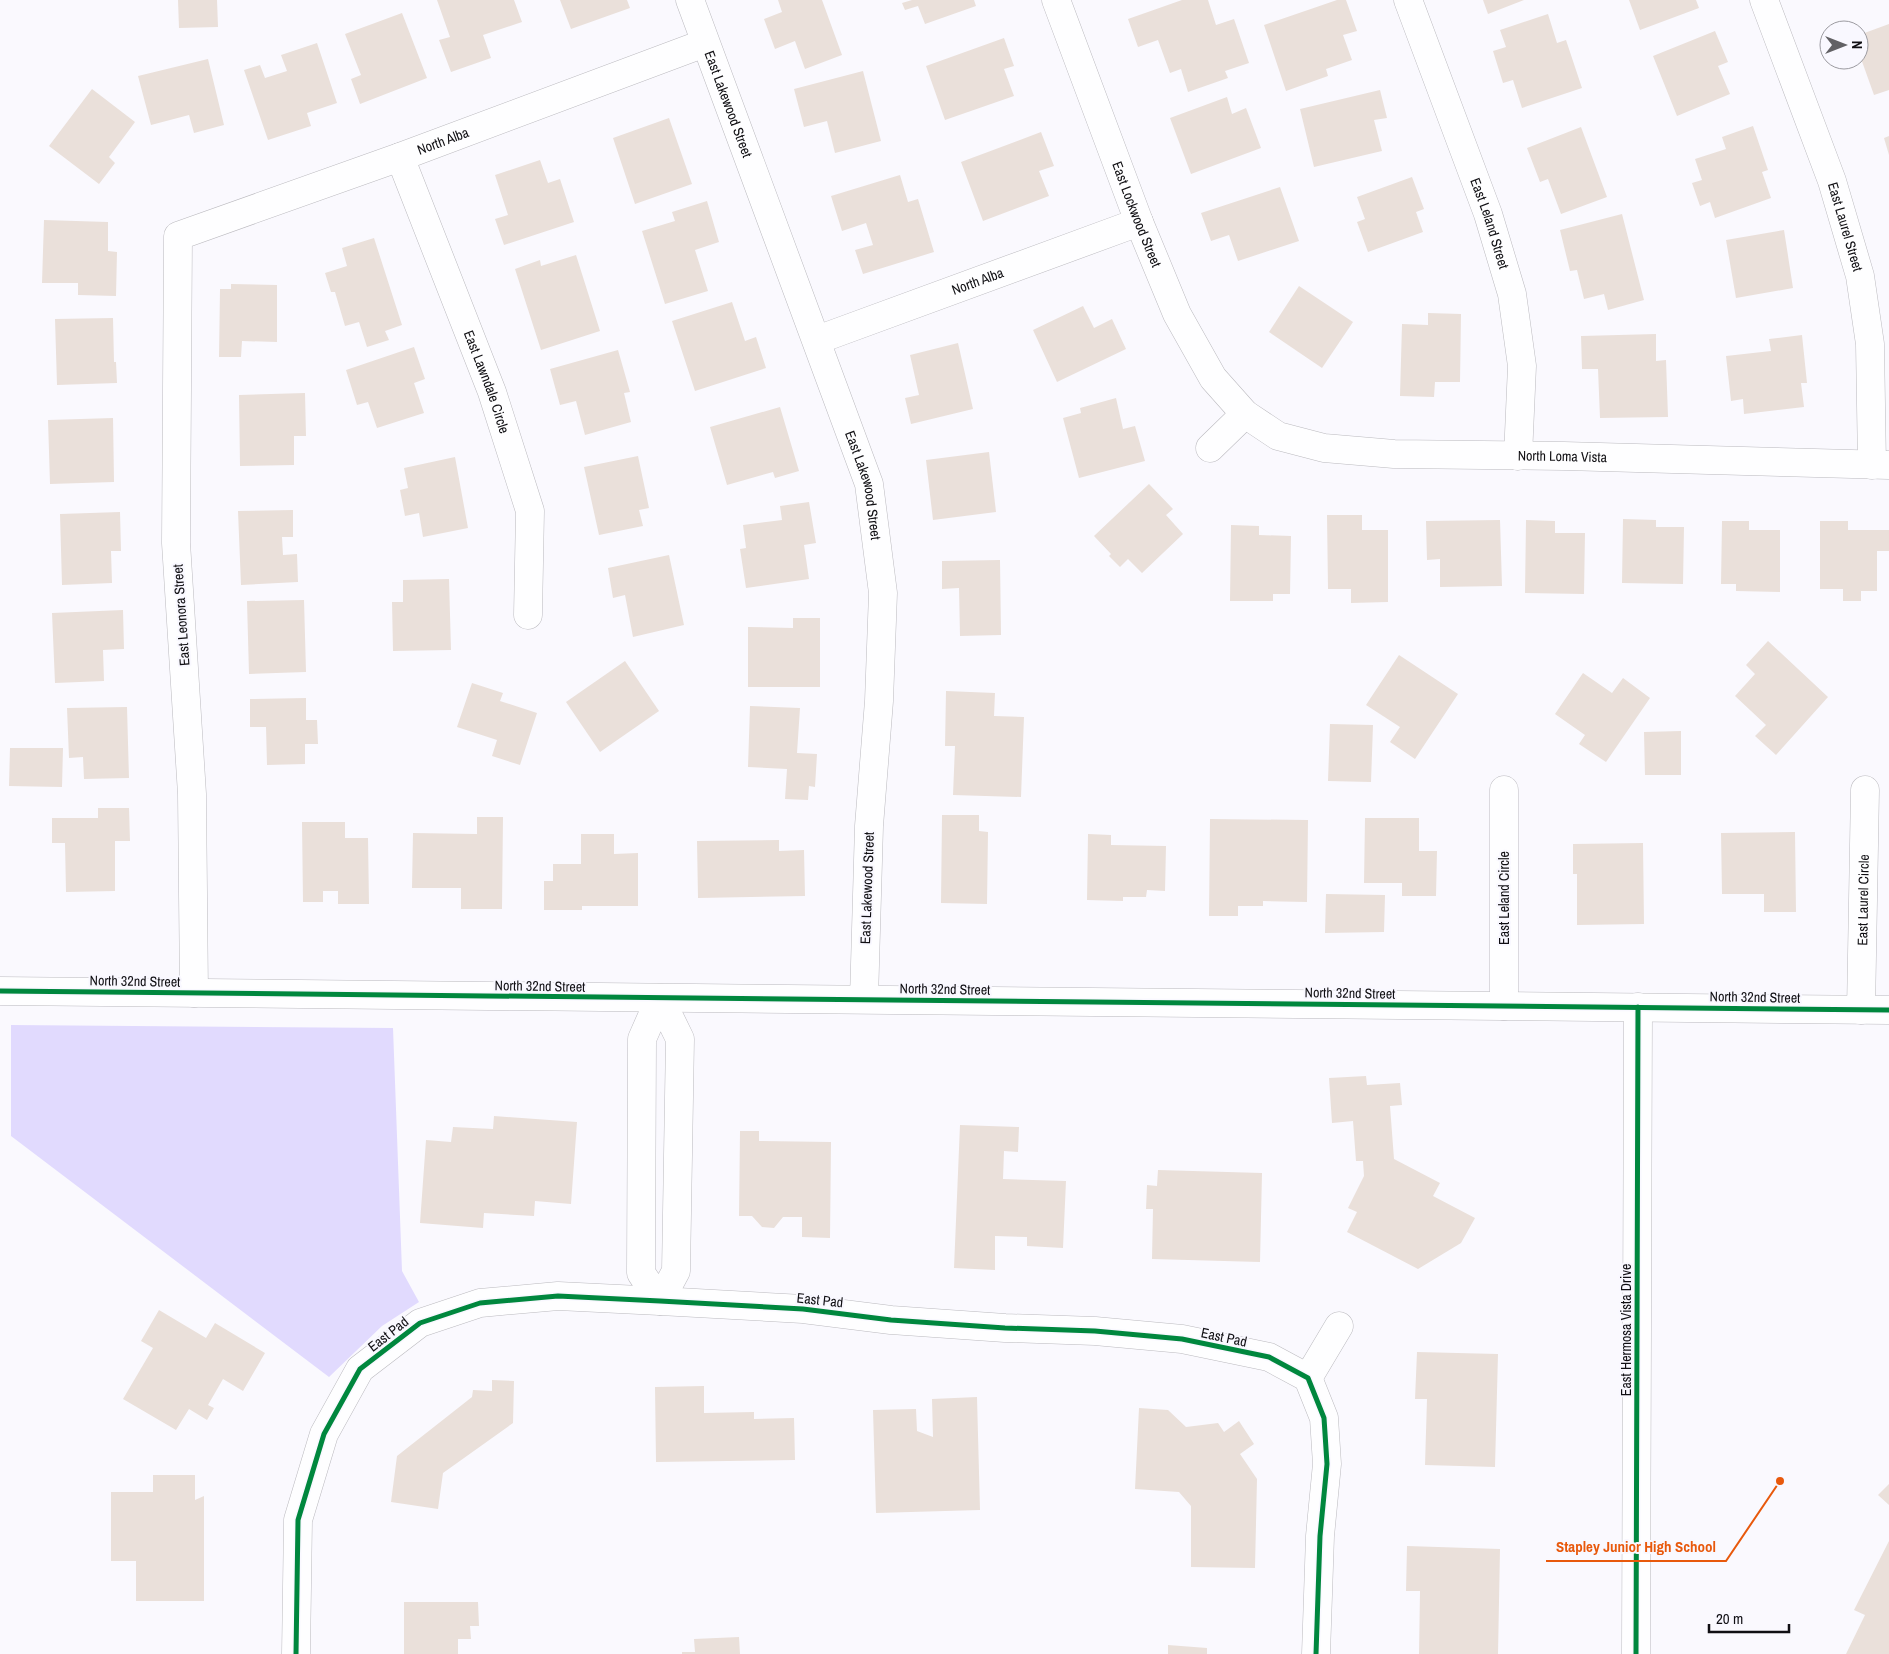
<svg xmlns="http://www.w3.org/2000/svg" width="1889" height="1654" font-family="'Archivo Narrow',sans-serif">
	<style>
		.green { fill: #e1dafe }
		.building { fill: #eae0da }
		.lines { fill: none; stroke-linecap: round; stroke-linejoin: round }
		.minor-casing { stroke: #bbbabf; stroke-width: 29 }
		.minor { stroke: #fefeff; stroke-width: 28 }
		.cycleway-casing { stroke: #f9f8ff; stroke-width: 8 }
		.cycleway { stroke: #00873e; stroke-width: 5 }
		.labels { text-anchor: middle; stroke-width: 4; stroke-linejoin: round; paint-order: stroke }
		.street-label { font-size: 14px; fill: #100f13; stroke: #f9f8ff }
		.leader { fill: none; stroke: #e8590c; stroke-width: 2 }
		.callout-dot { fill: #e8590c; stroke: #f9f8ff; stroke-width: 2 }
		.callout-label { font-size: 15px; text-anchor: middle; font-weight: bold; fill: #e8590c; stroke: #f9f8ff; stroke-width: 4; stroke-linejoin: round; paint-order: stroke }
	</style>
	<rect width="100%" height="100%" fill="#faf9fe"/>
	<path class="green" d="M11 1025 393 1028 402 1271 419 1302 382 1326 329 1377 11 1136Z"/>
	<g class="building">
		<path d="M178 0H217L218 27 179 28Z"/>
		<path d="M437 0H514L522 22 483 35 491 58 451 72 439 40 450 37Z"/>
		<path d="M560 0H627L630 8 571 29Z"/>
		<path d="M778 0H822L842 55 805 69 795 41 775 49 764 19 782 12Z"/>
		<path d="M912 0H974L976 6 925 24 918 6 905 10 902 3Z"/>
		<path d="M1182 0H1208L1216 25 1234 19 1249 63 1225 71 1228 78 1188 92 1181 69 1170 73 1158 40 1138 47 1128 19Z"/>
		<path d="M1337 0H1346L1357 31 1343 35 1352 60 1326 69 1328 76 1286 91 1264 25Z"/>
		<path d="M1483 0H1524L1488 14Z"/>
		<path d="M1629 0H1696L1699 8 1640 30Z"/>
		<path d="M402 13 427 78 360 104 351 79 361 75 345 34Z"/>
		<path d="M1548 14 1557 43 1566 40 1582 88 1522 108 1513 80 1503 83 1493 51 1506 47 1500 30Z"/>
		<path d="M1889 24V90L1874 95 1859 53V35Z"/>
		<path d="M1715 31 1728 62 1718 66 1730 94 1677 116 1653 56Z"/>
		<path d="M1004 38 1014 66 1004 69 1014 96 945 120 926 66Z"/>
		<path d="M317 43 337 103 307 113 311 126 268 140 244 70 260 65 265 78 287 71 281 55Z"/>
		<path d="M208 59 224 125 194 133 189 115 151 125 138 76Z"/>
		<path d="M863 71 881 141 835 153 827 121 804 127 794 89Z"/>
		<path d="M92 89 135 122 109 157 115 163 99 184 49 146Z"/>
		<path d="M1380 90 1387 118 1374 120 1382 151 1314 167 1300 109Z"/>
		<path d="M1227 97 1232 114 1246 108 1261 148 1191 174 1170 118Z"/>
		<path d="M669 118 692 184 635 204 613 138Z"/>
		<path d="M1753 126 1768 170 1762 172 1771 198 1715 218 1710 202 1700 206 1692 183 1702 180 1695 159 1726 149 1722 137Z"/>
		<path d="M1581 127 1607 197 1561 214 1548 179 1540 182 1527 148Z"/>
		<path d="M1041 132 1054 166 1039 171 1049 196 983 221 961 162Z"/>
		<path d="M1889 136V155L1884 138Z"/>
		<path d="M540 160 548 183 560 179 574 222 504 245 495 219 508 215 495 175Z"/>
		<path d="M900 175 908 202 918 199 934 252 863 274 855 250 873 245 866 223 842 231 831 196Z"/>
		<path d="M1412 177 1424 209 1416 212 1423 232 1368 252 1357 222 1365 219 1357 197Z"/>
		<path d="M1280 187 1299 241 1238 261 1229 235 1211 241 1201 213Z"/>
		<path d="M707 201 719 242 695 250 708 291 665 304 642 231 675 221 672 212Z"/>
		<path d="M1622 214 1644 300 1608 310 1604 294 1584 299 1577 270 1570 271 1560 230Z"/>
		<path d="M44 220 108 222V251L117 252 116 296 78 295V283H42Z"/>
		<path d="M1784 230 1793 288 1736 298 1726 240Z"/>
		<path d="M374 238 402 325 385 331 389 340 367 347 359 322 345 326 335 292H331L325 273 347 266 342 248Z"/>
		<path d="M576 255 600 331 541 350 515 269 540 260 541 266Z"/>
		<path d="M231 284 277 285V342L242 341 241 357H219L220 289H231Z"/>
		<path d="M1299 286 1353 322 1322 368 1269 332Z"/>
		<path d="M732 302 745 341 756 337 766 368 695 391 672 321Z"/>
		<path d="M1083 306 1094 328 1112 319 1126 349 1057 382 1033 330Z"/>
		<path d="M1428 313 1461 314 1460 382H1435L1434 397 1400 396 1402 324 1428 325Z"/>
		<path d="M113 318 114 362H116L117 383 57 385 55 319Z"/>
		<path d="M1656 334V361L1666 360 1668 417 1600 418 1598 369H1582L1581 336Z"/>
		<path d="M1802 335 1807 383H1801L1804 407 1744 414 1743 399 1731 401 1726 356 1771 351 1769 339Z"/>
		<path d="M958 343 973 409 911 424 905 398 919 395 910 355Z"/>
		<path d="M414 347 425 379 414 383 424 413 377 428 368 402 357 405 346 370Z"/>
		<path d="M618 350 630 392 624 393 631 422 585 435 576 401 560 405 550 369Z"/>
		<path d="M305 393 306 436H294V465L240 466 239 395Z"/>
		<path d="M1116 398 1123 429 1135 426 1145 461 1079 478 1063 418 1081 413 1080 408Z"/>
		<path d="M780 407 799 471 775 478 773 472 727 485 710 427Z"/>
		<path d="M113 418 114 482 50 484 48 420Z"/>
		<path d="M989 452 996 512 933 520 926 460Z"/>
		<path d="M638 456 649 508 639 510 643 526 599 535 584 467Z"/>
		<path d="M455 457 468 528 423 537 419 513 405 516 400 490 408 488 404 468Z"/>
		<path d="M1149 484 1173 509 1166 515 1183 534 1142 573 1128 559 1120 567 1109 556 1111 554 1094 536Z"/>
		<path d="M809 502 816 543 804 545 809 579 746 588 740 549 746 548 743 525 782 520 780 506Z"/>
		<path d="M293 510V537H282L283 555 297 554 298 582 241 585 238 511Z"/>
		<path d="M120 512 121 551H111L112 583 62 585 60 514Z"/>
		<path d="M1327 515H1362V530H1388V602L1351 603V589H1328Z"/>
		<path d="M1623 519 1656 520V527H1684L1683 584 1622 583Z"/>
		<path d="M1500 520 1502 586 1440 587V559L1427 560 1426 521Z"/>
		<path d="M1526 520 1555 521V533H1585L1584 594 1525 593Z"/>
		<path d="M1722 521H1749V530H1780V592L1736 591V584H1721Z"/>
		<path d="M1820 521H1848V530H1889V551H1877V591H1861V601H1843V589H1820Z"/>
		<path d="M1231 525 1259 526V535L1291 536 1290 594H1273V601H1230Z"/>
		<path d="M669 555 684 625 633 637 625 595 613 598 608 568Z"/>
		<path d="M1000 560 1001 635 960 636 959 588 942 589V561Z"/>
		<path d="M449 579 451 650 393 651 392 602H403V580Z"/>
		<path d="M304 600 306 672 249 674 247 601Z"/>
		<path d="M123 610 124 649 103 650 104 681 55 683 52 613Z"/>
		<path d="M793 618H820V687H748V627L793 628Z"/>
		<path d="M1768 641 1828 697 1776 755 1755 736 1766 725 1735 696 1755 674 1746 665Z"/>
		<path d="M1399 655 1458 694 1415 759 1390 742 1400 727 1366 705Z"/>
		<path d="M625 661 659 711 600 752 566 702Z"/>
		<path d="M1583 673 1612 693 1623 678 1650 698 1606 762 1579 744 1585 735 1555 714Z"/>
		<path d="M472 683 503 693 500 701 537 713 520 765 492 756 497 740 457 727Z"/>
		<path d="M946 691 995 693 994 716 1024 717 1021 797 953 795 955 746H945Z"/>
		<path d="M306 698V720H317L318 744H305V764L267 765 266 727H250V699Z"/>
		<path d="M750 706 800 708 797 753 817 754 815 787 809 786 808 800 785 799 787 769 748 767Z"/>
		<path d="M127 707 129 778 84 779 83 757 69 758 67 708Z"/>
		<path d="M1330 724 1373 725 1371 782 1328 781Z"/>
		<path d="M1681 731V775H1645L1644 732Z"/>
		<path d="M10 748H63L62 787 9 786Z"/>
		<path d="M98 808H129L130 841H115V891L66 892 65 843H52V818H98Z"/>
		<path d="M942 815H979V831L988 832 987 904 941 903Z"/>
		<path d="M477 817H503L502 909H461V888H412L413 833 477 834Z"/>
		<path d="M1365 818H1419V851H1437L1436 896H1402V883H1364Z"/>
		<path d="M1210 819 1308 820 1307 902 1263 901V906H1238V916H1209Z"/>
		<path d="M302 822H345V838H368L369 904H338V891H323V902H303Z"/>
		<path d="M1795 832 1796 912H1764V894H1722L1721 833Z"/>
		<path d="M581 834H614V854L638 853V906H582V910H544V881H553V864H581Z"/>
		<path d="M1088 834 1111 835V845L1166 846 1165 891 1147 890 1146 897H1123V901L1087 900Z"/>
		<path d="M779 840V851L804 850 805 896 698 898 697 841Z"/>
		<path d="M1643 843 1644 924 1577 925V874H1573V844Z"/>
		<path d="M1326 894 1385 895 1384 932 1325 933Z"/>
		<path d="M1366 1076 1367 1085 1400 1083 1402 1105 1390 1106 1394 1159 1440 1183 1433 1196 1475 1218 1461 1243 1418 1269 1347 1232 1357 1212 1348 1208 1364 1176 1363 1161H1356L1353 1121 1332 1123 1329 1078Z"/>
		<path d="M494 1116 577 1122 571 1204 535 1201 534 1216 484 1213 483 1228 420 1223 426 1140 451 1142 453 1127 493 1129Z"/>
		<path d="M960 1125 1019 1127 1018 1152 1004 1151 1003 1179 1066 1181 1063 1248 1027 1246V1237L995 1236V1270L954 1268Z"/>
		<path d="M740 1131H759V1141L831 1142 830 1238 802 1237V1217H783L774 1228 762 1227 752 1216H739Z"/>
		<path d="M1158 1170 1262 1173 1260 1262 1152 1259 1153 1209H1146L1147 1185 1157 1186Z"/>
		<path d="M159 1310 206 1338 215 1323 265 1353 243 1391 223 1379 208 1405 214 1408 207 1420 189 1409 176 1430 123 1399 153 1348 141 1341Z"/>
		<path d="M1417 1352 1498 1354 1495 1467 1425 1465 1427 1399H1415Z"/>
		<path d="M492 1380 514 1381 513 1423 443 1473 438 1509 391 1502 397 1456 472 1397 473 1390 492 1391Z"/>
		<path d="M704 1386V1413L754 1412V1419L794 1418 795 1460 656 1462 655 1387Z"/>
		<path d="M977 1397 980 1510 876 1513 873 1410 916 1409 917 1431 933 1437 932 1399Z"/>
		<path d="M1139 1408 1168 1410 1186 1427 1218 1423 1224 1432 1239 1421 1254 1444 1240 1454 1257 1479 1255 1568 1191 1567V1506L1179 1492 1135 1489Z"/>
		<path d="M153 1475H195V1500L204 1496V1601H136V1561H111V1492H153Z"/>
		<path d="M1889 1484V1505L1878 1495Z"/>
		<path d="M1889 1541V1654H1846L1865 1615 1854 1610Z"/>
		<path d="M1407 1546 1500 1549 1498 1654H1419L1420 1591H1406Z"/>
		<path d="M404 1602H478L479 1626H470L471 1639H458V1654H404Z"/>
		<path d="M739 1637 740 1654H682V1652H695L694 1639Z"/>
		<path d="M1168 1645 1207 1648V1654H1168Z"/>
	</g>
	<g class="lines">
		<g class="minor-casing">
			<g id="minor">
				<path id="s1" d="M690 0 869 484 883 593 879 701 869 826 864 999"/>
				<path id="s2" d="M1056 0 1139 222 1177 314 1213 378 1245 414 1278 436 1324 448 1394 454 1564 456 1889 465"/>
				<path id="s3" d="M1408 0 1488 214 1512 294 1522 366 1518 456"/>
				<path id="s4" d="M1764 0 1832 181 1860 276 1870 344 1872 465"/>
				<path id="s5" d="M400 157 492 392 530 511 528 615"/>
				<path id="s6" d="M817 340 1139 222"/>
				<path d="M1210 448 1245 414"/>
				<path d="M0 991 1889 1010"/>
				<path id="s7" d="M194 993 192 794 176 543 178 236 400 157 705 43"/>
				<path d="M660 998 680 1039 676 1271 660 1301 641 1273 642 1039Z"/>
				<path d="M1504 1006V790"/>
				<path id="s8" d="M1861 1010 1865 790"/>
				<path d="M1308 1378 1339 1326"/>
				<path d="M296 1654 298 1520 324 1434 360 1369 420 1323 480 1303 558 1296 660 1301 803 1309 891 1320 1005 1328 1095 1331 1182 1339 1269 1357 1308 1378 1324 1418 1327 1464 1320 1536 1316 1654"/>
				<path d="M1636 1654 1638 1007"/>
			</g>
		</g>
		<use href="#minor" class="minor"/>
		<g class="cycleway-casing">
			<g id="cycleway">
				<path d="M0 991 1889 1010"/>
				<path d="M296 1654 298 1520 324 1434 360 1369 420 1323 480 1303 558 1296 660 1301 803 1309 891 1320 1005 1328 1095 1331 1182 1339 1269 1357 1308 1378 1324 1418 1327 1464 1320 1536 1316 1654"/>
				<path d="M1636 1654 1638 1007"/>
			</g>
		</g>
		<use href="#cycleway" class="cycleway"/>
	</g>
	<g class="labels">
		<g class="street-label">
			<text dy="5" stroke="none"><textPath href="#s1" startOffset="111">East Lakewood Street</textPath></text>
			<text dy="5" stroke="none"><textPath href="#s7" startOffset="1039">North Alba</textPath></text>
			<text dy="5" stroke="none"><textPath href="#s2" startOffset="229">East Lockwood Street</textPath></text>
			<text dy="5" stroke="none"><textPath href="#s3" startOffset="238">East Leland Street</textPath></text>
			<text dy="5" stroke="none"><textPath href="#s4" startOffset="241">East Laurel Street</textPath></text>
			<text dy="5" stroke="none"><textPath href="#s6" startOffset="171">North Alba</textPath></text>
			<text dy="5" stroke="none"><textPath href="#s5" startOffset="241">East Lawndale Circle</textPath></text>
			<text dy="5" stroke="none"><textPath href="#s2" startOffset="784">North Loma Vista</textPath></text>
			<text dy="5" stroke="none"><textPath href="#s1" startOffset="516">East Lakewood Street</textPath></text>
			<text transform="translate(181 615) rotate(-94)" y="5">East Leonora Street</text>
			<text transform="translate(867 888) rotate(-88)" y="5">East Lakewood Street</text>
			<text transform="translate(1504 898) rotate(-90)" y="5">East Leland Circle</text>
			<text dy="5" stroke="none"><textPath href="#s8" startOffset="110">East Laurel Circle</textPath></text>
			<text transform="translate(135 981) rotate(1)" y="5">North 32nd Street</text>
			<text transform="translate(540 986) rotate(1)" y="5">North 32nd Street</text>
			<text transform="translate(945 989) rotate(1)" y="5">North 32nd Street</text>
			<text transform="translate(1350 993) rotate(1)" y="5">North 32nd Street</text>
			<text transform="translate(1755 997) rotate(1)" y="5">North 32nd Street</text>
			<text transform="translate(820 1300) rotate(6)" y="5">East Pad</text>
			<text transform="translate(1626 1330) rotate(-90)" y="5">East Hermosa Vista Drive</text>
			<text transform="translate(388 1334) rotate(-38)" y="5">East Pad</text>
			<text transform="translate(1224 1337) rotate(12)" y="5">East Pad</text>
		</g>
	</g>
	<path class="leader" d="M1780 1481L1726 1561H1546"/>
	<circle class="callout-dot" cx="1780" cy="1481" r="5"/>
	<g class="callout-label">
		<text x="1636" y="1552">Stapley Junior High School</text>
	</g>
	<g transform="translate(1844 45) rotate(90)"><circle r="24" fill="#f9f8ff" stroke="#9c9ba1"/>
	<path d="M0-4L9 19L0 12L-9 19Z" fill="#626165"/>
	<text y="-8" font-size="14" font-weight="bold" text-anchor="middle" fill="#100f13">N</text>
	</g>
	<path d="M1709 1624v8h80v-8" fill="none" stroke="#100f13" stroke-width="2.5"/>
	<text x="1716" y="1624" font-size="15" fill="#100f13" stroke="#f9f8ff" stroke-width="4" paint-order="stroke">20 m</text>
</svg>
